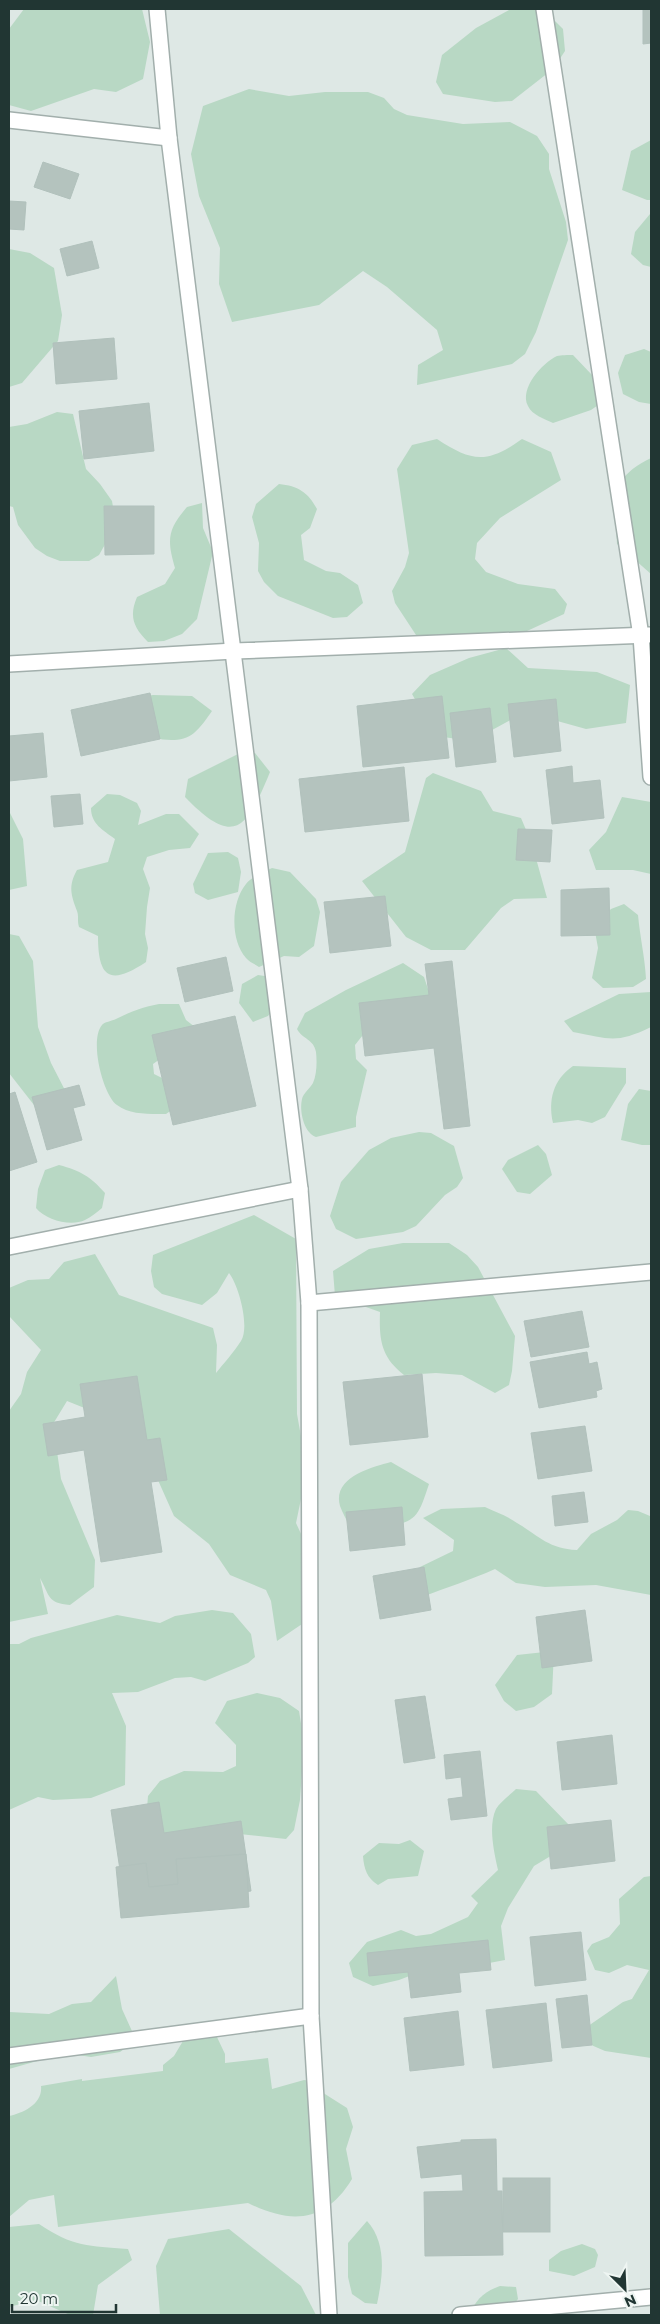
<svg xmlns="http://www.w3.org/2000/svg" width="660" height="2324" font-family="Montserrat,sans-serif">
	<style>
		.green { fill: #b8d8c4 }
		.building { fill: #b4c3be; stroke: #b1c1bc }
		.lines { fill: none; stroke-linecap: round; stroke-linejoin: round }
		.minor-casing { stroke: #a2afac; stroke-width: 18 }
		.minor { stroke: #fff; stroke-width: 15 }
	</style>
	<rect width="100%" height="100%" fill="#dee8e5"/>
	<g class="green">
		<path d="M24 9H142L150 42 143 79 116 92 94 89 31 111 9 105V29Z"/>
		<path d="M511 9H543L563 29 565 51 553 69 512 101 495 102 443 94 436 82 442 55 476 28Z"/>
		<path d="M249 89 289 96 325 92H368L384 98 394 109 407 115 463 124 510 122 537 136 549 154V169L566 222 568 240 536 332 525 354 512 364 417 385 418 365 443 350 437 330 387 287 363 271 319 305 232 322 219 284 220 248 199 196 191 154 203 106Z"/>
		<path d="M651 140V200H647L622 190 631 151Z"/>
		<path d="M650 214H651V267L643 265 631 254 635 232Z"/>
		<path d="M9 249 30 253 54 268 62 315 58 341 22 383 9 387Z"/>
		<path d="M644 349 651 352V404L639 402 623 394 618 373 625 355Z"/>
		<path d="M573 355 592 375 604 401 591 410 553 423C545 419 532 415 528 406 519 389 542 363 557 356 561 355 568 355 573 355Z"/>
		<path d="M57 412 73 414 86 469 100 484 112 501 116 525 99 555 89 561H60L47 556 35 548 18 525 13 507 9 506V427L27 424Z"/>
		<path d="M437 439C472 462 487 464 522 439L551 452 561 480 500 518 477 543 475 559 486 572 518 584 555 589 567 604 564 614 527 631 502 639 416 635 395 603 392 591 405 567 409 553 397 469 412 445Z"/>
		<path d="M651 458V574L617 544C615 502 607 479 651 458Z"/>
		<path d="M279 484C298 486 308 492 317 509L310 528 301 535 304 560 326 571 340 573 358 585 363 603 347 617 333 618 278 596 264 582 258 571 259 543 252 517 256 504Z"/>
		<path d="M202 503 203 528 213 552 197 619 182 634 164 641 148 642C133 627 129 616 137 597L165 584 175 568C167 540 167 530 187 507Z"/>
		<path d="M506 648 528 668 597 672 630 685 626 723 586 729 525 712 472 741 436 736 412 694 430 675 469 658Z"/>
		<path d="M153 695 192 696 212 711C207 718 201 727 194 733 180 745 155 739 139 734L141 697Z"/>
		<path d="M240 753H255L270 772C247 828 235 849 185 797L188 779Z"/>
		<path d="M433 773 481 791 493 811 521 818 532 844 547 898 514 899 501 908 465 950H431L406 937 362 881 405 852 426 778Z"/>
		<path d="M107 794 120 795 137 803 141 811 138 825 166 814H179L199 834 190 848 169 850 147 857 143 869 150 888 147 907 145 934 148 948 146 962C110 986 98 978 98 936L79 927C77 921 79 916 77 911 71 895 68 886 77 870L108 862 115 839C103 830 91 824 91 808Z"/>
		<path d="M622 797 651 802V874L633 870H596L589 850 606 832Z"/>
		<path d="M9 811 23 839 27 886 9 890Z"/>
		<path d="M228 852 238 858 241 872 238 892 208 900 195 893 193 884 208 853Z"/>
		<path d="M272 868 290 872 316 899 320 912 314 946 299 957 284 956 259 967C255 964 249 962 246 958 230 940 231 902 246 884 251 877 264 872 272 868Z"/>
		<path d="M624 904 638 915C640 937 645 958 646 979L633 987 603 988 592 978 598 948 594 926 611 909Z"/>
		<path d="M9 934 19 936 33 961 38 1027 51 1063 69 1098 64 1110 34 1105 9 1073Z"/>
		<path d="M403 963 424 977 430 995 370 1026 355 1045 356 1059 367 1070 356 1117V1127L316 1137C304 1133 299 1111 302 1099 303 1094 310 1088 313 1083 317 1074 317 1061 316 1052 314 1039 302 1039 297 1029L305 1013 346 990Z"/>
		<path d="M258 975 271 977 282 985 283 996 268 1016 253 1022 239 1003 242 984Z"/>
		<path d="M651 992V1027C616 1044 610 1039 573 1032L564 1021 619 994Z"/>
		<path d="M159 1004H179L186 1020 200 1031 153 1064 154 1074 162 1078 176 1107 166 1114C150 1114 130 1115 117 1105 103 1095 89 1040 102 1025 104 1022 112 1021 116 1019 130 1012 142 1007 159 1004Z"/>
		<path d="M573 1066 626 1068V1083L605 1117 592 1123 578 1120 553 1123C548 1100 553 1080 573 1066Z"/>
		<path d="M639 1089 651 1091V1145H642L621 1140 628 1104Z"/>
		<path d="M419 1132 431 1133 454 1146 463 1178 457 1187 445 1195 416 1226 403 1232 356 1239 336 1229 330 1216 341 1182 369 1150 391 1138Z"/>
		<path d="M538 1145 546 1154 552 1175 530 1194 517 1192 502 1169 508 1160Z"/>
		<path d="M59 1165C81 1171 90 1176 105 1193L102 1208C97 1212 91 1217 85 1220 71 1227 46 1220 36 1208L38 1189 45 1170Z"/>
		<path d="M254 1215 296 1239 297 1414 307 1470 296 1523 307 1547 305 1622 277 1641 271 1601 266 1590 230 1575 209 1544 174 1516 149 1460 127 1425 67 1401 53 1424 61 1479 95 1560 94 1587 70 1605C47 1603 50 1596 40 1578L48 1614 9 1622V1411L21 1394 27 1372 41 1350 9 1316V1288L28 1280 49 1279 64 1262 95 1254 119 1295 213 1328 217 1345 216 1373C224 1363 234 1352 241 1341 250 1327 239 1286 229 1273L217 1293 202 1305 162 1294 154 1287 151 1271 153 1255Z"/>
		<path d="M403 1243H449L467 1255 478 1267 515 1336 512 1371 509 1385 495 1393 462 1375 436 1373 404 1375C381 1357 379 1340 380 1312L335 1296 333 1271 369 1249Z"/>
		<path d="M391 1462 429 1484C418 1517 417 1522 382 1528 370 1530 362 1532 351 1528 347 1521 343 1514 340 1506 332 1478 371 1467 391 1462Z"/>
		<path d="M485 1507C495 1512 508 1516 517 1523 539 1536 549 1549 577 1550L591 1534 617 1520 628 1510 638 1511 650 1516 651 1595 596 1585 545 1587 516 1583 495 1569C471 1580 447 1587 422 1597L415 1583 420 1567 453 1551 454 1540 423 1518 441 1509Z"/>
		<path d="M212 1610 233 1613 251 1634 255 1657 248 1663 205 1681 191 1677 175 1678 138 1692 112 1693 126 1726 125 1785 91 1798 53 1800 38 1797 9 1810V1644H19L31 1638 117 1615 160 1623 175 1616Z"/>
		<path d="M554 1651 552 1694 534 1707 516 1711 504 1701 495 1685 517 1655Z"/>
		<path d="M257 1693 280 1698 299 1711 304 1742 300 1800 294 1830 286 1839 230 1833 207 1845 156 1832 146 1821 148 1796 160 1781 184 1771 223 1772 236 1766V1745L215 1723 227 1701Z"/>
		<path d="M516 1789 536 1791 569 1825 554 1854 534 1866 508 1908 501 1926 505 1960 447 1971 412 1975 399 1980 373 1986 353 1977 349 1963 367 1942 401 1930 416 1936 431 1934 468 1917 478 1903 471 1896 498 1870C494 1852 488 1826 496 1809 500 1802 510 1795 516 1789Z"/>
		<path d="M410 1840 424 1851 418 1876 388 1879 378 1885C367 1878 364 1869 363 1856L379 1843 399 1844Z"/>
		<path d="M651 1876V2058L605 2051 582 2041 578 2033 623 2002 632 1999 649 1970 627 1965 609 1973 595 1970 587 1951 592 1944 609 1937 620 1924 619 1899 644 1877Z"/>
		<path d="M116 1976 122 2009 136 2040 120 2052 91 2057 78 2055 55 2056 9 2069V2012L49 2014 72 2004 91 2002Z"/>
		<path d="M200 2031 216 2035 225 2054V2063L268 2058 272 2089 304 2080 311 2081 317 2089 347 2108 353 2127 346 2149 352 2179C326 2222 292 2225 248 2203L58 2227 54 2195 29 2200 9 2217V2116C23 2113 43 2104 41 2086L82 2079V2081L163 2071V2065L174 2056 183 2041Z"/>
		<path d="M367 2221C387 2243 383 2276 377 2304L365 2303 352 2294 348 2277V2243Z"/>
		<path d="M39 2224C73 2247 89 2246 128 2249L132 2260 98 2285 93 2315H70L36 2300 9 2307V2227Z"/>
		<path d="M229 2229 301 2286 316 2315H160L156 2266 168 2239Z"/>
		<path d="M582 2244 595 2249 598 2255 595 2267 574 2276 549 2271V2260L561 2251Z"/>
		<path d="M500 2286 516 2287 518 2299 505 2315 471 2311C478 2297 486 2291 500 2286Z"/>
	</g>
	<g class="building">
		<path d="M643 9H651V43L643 44Z"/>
		<path d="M43 162 79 174 70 199 34 187Z"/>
		<path d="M9 201 26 202 24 230 9 229Z"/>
		<path d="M92 241 99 268 67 276 60 249Z"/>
		<path d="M114 338 117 379 56 384 53 343Z"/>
		<path d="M149 403 154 451 84 459 79 411Z"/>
		<path d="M104 506H154V554L105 555Z"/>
		<path d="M150 693 160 739 81 756 71 710Z"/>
		<path d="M442 696 449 758 363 767 357 706Z"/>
		<path d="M556 699 561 751 514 757 508 704Z"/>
		<path d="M490 708 496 762 456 767 450 713Z"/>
		<path d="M43 733 47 777 9 781V736Z"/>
		<path d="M572 766 573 783 600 780 604 818 552 824 546 770Z"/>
		<path d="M404 767 409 821 305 832 299 779Z"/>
		<path d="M80 794 83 824 54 827 51 796Z"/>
		<path d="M518 829 552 830 550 862 516 860Z"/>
		<path d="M609 888 610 935 561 936V890Z"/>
		<path d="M385 896 391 946 330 953 324 902Z"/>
		<path d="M226 957 233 991 185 1002 177 968Z"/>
		<path d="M452 961 470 1126 444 1129 434 1048 365 1056 359 1003 429 995 425 964Z"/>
		<path d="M235 1016 256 1106 173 1125 152 1035Z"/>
		<path d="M79 1085 85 1105 73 1108 82 1140 47 1150 32 1097Z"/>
		<path d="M15 1092 37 1162 9 1171V1094Z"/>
		<path d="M582 1311 589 1347 531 1357 524 1321Z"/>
		<path d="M587 1352 589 1364 597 1362 602 1389 596 1391 597 1397 539 1408 530 1362Z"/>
		<path d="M422 1374 428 1437 350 1445 343 1382Z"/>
		<path d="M137 1376 147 1440 160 1438 167 1480 151 1482 162 1552 101 1562 84 1450 48 1456 43 1424 85 1417 80 1384Z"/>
		<path d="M585 1426 592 1471 538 1479 531 1433Z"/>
		<path d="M584 1492 588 1522 555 1526 552 1496Z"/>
		<path d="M402 1507 405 1545 350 1551 346 1512Z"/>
		<path d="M424 1567 431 1610 380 1619 373 1576Z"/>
		<path d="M585 1610 592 1661 542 1668 536 1617Z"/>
		<path d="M425 1696 435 1758 404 1763 395 1700Z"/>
		<path d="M612 1735 617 1784 562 1790 557 1742Z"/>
		<path d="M480 1751 487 1816 451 1820 448 1799 463 1797 461 1777 446 1779 444 1755Z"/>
		<path d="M159 1802 164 1833 241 1821 251 1891 126 1910 111 1810Z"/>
		<path d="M611 1820 615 1861 551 1869 547 1827Z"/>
		<path d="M246 1854 249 1907 121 1918 116 1867 146 1863 149 1887 178 1884 176 1859Z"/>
		<path d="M581 1932 586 1980 535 1986 530 1937Z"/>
		<path d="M488 1940 491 1970 459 1973 461 1992 411 1998 408 1972 369 1976 367 1953Z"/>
		<path d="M587 1995 592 2045 562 2048 556 1999Z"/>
		<path d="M546 2003 552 2061 493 2068 486 2010Z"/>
		<path d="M458 2011 464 2065 410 2071 404 2018Z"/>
		<path d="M496 2139 497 2191H502L503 2255 425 2256 424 2192 463 2191 462 2174 421 2178 417 2147 461 2142V2140Z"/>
		<rect x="503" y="2178" width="47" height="54"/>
	</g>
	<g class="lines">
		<g class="minor-casing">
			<g id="minor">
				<path d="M157 9 169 138 300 1189 309 1303 311 2016 329 2315"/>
				<path d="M544 9 641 636 651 777"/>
				<path d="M9 120 169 138"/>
				<path d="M9 664 234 651 649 635"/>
				<path d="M9 1247 300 1189"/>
				<path d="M309 1303 651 1272"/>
				<path d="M9 2056 311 2016"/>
				<path d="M460 2315 651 2297"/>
			</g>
		</g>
		<use href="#minor" class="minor"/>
	</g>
	<rect width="660" height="2324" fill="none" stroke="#213633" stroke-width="20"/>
	<g transform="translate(625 2289) rotate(156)" stroke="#eef5f2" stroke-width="4" paint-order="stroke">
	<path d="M0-4L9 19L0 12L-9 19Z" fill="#213633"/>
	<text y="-8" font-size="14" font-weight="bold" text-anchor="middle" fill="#213633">N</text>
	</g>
	<path d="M12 2304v8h104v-8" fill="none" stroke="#213633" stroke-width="2.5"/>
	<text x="20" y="2304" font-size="15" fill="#213633" stroke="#eef5f2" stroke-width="4" paint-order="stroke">20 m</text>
</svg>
